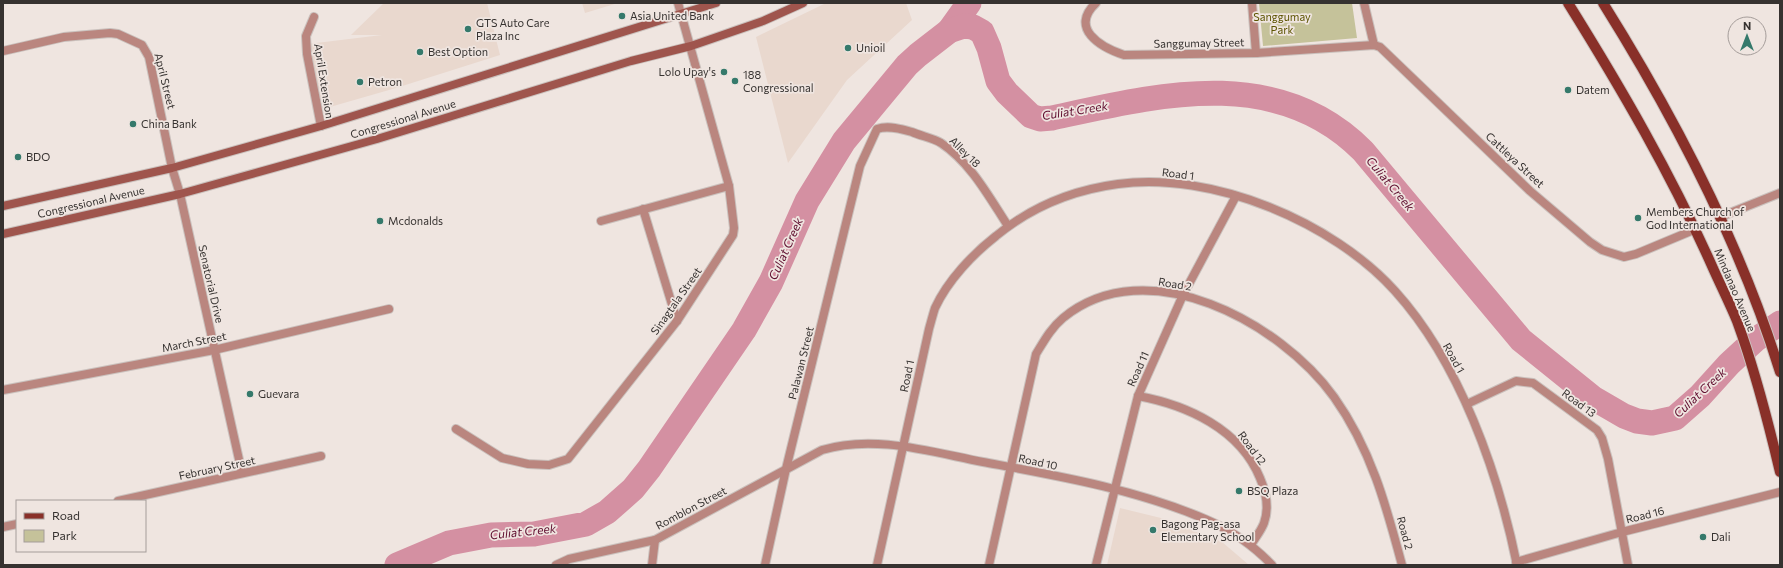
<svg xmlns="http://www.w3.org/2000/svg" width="1783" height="568" font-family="Commissioner,sans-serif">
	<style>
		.built { fill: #e9d8ce }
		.green { fill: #c5c29a }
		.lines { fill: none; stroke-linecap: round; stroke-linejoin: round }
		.river { stroke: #d490a2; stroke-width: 25 }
		.minor-casing { stroke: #cac1bd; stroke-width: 10 }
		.secondary-casing { stroke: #cac1bd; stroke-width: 10 }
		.primary-casing { stroke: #cac1bd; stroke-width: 12 }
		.minor { stroke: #ba867f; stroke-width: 8 }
		.secondary { stroke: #9f554d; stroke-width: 8 }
		.primary { stroke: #893029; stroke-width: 10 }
		.poi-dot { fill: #35796b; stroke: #efe5e0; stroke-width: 1.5 }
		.labels { text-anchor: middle; stroke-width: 3.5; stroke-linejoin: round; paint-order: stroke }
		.poi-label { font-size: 11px; fill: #363230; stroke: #efe5e0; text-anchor: start }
		.park-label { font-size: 11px; fill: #5c5400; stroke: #efe5e0 }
		.street-label { font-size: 11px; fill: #363230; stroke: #efe5e0 }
		.water-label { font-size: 12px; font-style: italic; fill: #5e0c2d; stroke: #efe5e0 }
	</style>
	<rect width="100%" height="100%" fill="#efe5e0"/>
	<g class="built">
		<path d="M384 3H487L500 55 396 88 323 109 308 44 382 35H351Z"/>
		<path d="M582 3H618L585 13Z"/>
		<path d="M826 3H906L912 20 847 80 788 163 756 37Z"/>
		<path d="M1120 508 1161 518 1222 542 1249 565H1107Z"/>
	</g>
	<path class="green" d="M1259 3H1352L1357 38 1263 46Z"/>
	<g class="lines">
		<g class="river">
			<path d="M949 31 969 3"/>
			<path d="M397 565 449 543 491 535 534 534 586 524 607 512 633 489 649 469 744 330 771 282 807 201 844 141 907 65 918 55 949 31 964 26 973 27 982 32 989 48 998 81 1007 93 1031 116 1040 119 1052 118C1158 95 1277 64 1363 151L1521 340 1593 398 1624 416 1637 421 1652 423 1675 418 1700 396 1729 364 1755 340 1780 323"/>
		</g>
		<g class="minor-casing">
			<g id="minor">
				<path d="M1096 3C1069 28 1100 47 1124 55L1256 53 1374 45 1380 47 1530 191 1590 242 1602 250 1624 257 1636 254 1696 229"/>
				<path d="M1252 3 1256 53"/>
				<path d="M1364 3 1374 45"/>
				<path d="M314 17 306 36 307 54 321 126"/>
				<path d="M3 51 64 37 110 33 118 34 142 45 149 57 172 168 180 194 242 473"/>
				<path d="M643 209 677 321"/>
				<path d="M1720 217 1780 193"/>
				<path d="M601 221 729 186"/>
				<path d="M3 390 214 350 389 309"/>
				<path d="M1138 396C1187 405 1240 429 1260 478 1266 492 1269 509 1264 523 1261 531 1255 538 1251 545"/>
				<path d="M1467 404 1516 381 1533 383 1597 430 1602 438 1608 459 1628 565"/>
				<path d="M456 429 502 458 528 464 549 465 568 459 677 321 733 235 734 228 729 186 678 3"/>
				<path d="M118 501 321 456"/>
				<path d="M3 527 17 524"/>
				<path d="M1516 562 1622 532 1780 492"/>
				<path d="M556 565 569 559 655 540 822 450C874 434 931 452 983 462 1058 476 1135 489 1205 519 1231 530 1252 544 1272 565"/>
				<path d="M652 565 655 540"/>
				<path d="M765 565 786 469 860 166 877 129C888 125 902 129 912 132 921 136 933 138 941 143 971 163 989 197 1008 226"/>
				<path d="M877 565 929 329C931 322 933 314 935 308 948 280 973 254 996 236 1031 207 1073 190 1118 184 1212 171 1333 222 1395 291 1460 363 1498 472 1517 565"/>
				<path d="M989 565 1036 354C1044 341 1051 328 1063 318 1147 249 1281 323 1334 397 1371 449 1386 505 1402 565"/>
				<path d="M1096 565 1138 396 1183 295 1236 196"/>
			</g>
		</g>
		<g class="secondary-casing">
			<g id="secondary">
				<path d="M3 206 172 168 321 126 716 3"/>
				<path d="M3 234 180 194 377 139 631 61 691 46 763 21 803 3"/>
			</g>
		</g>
		<g class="primary-casing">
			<g id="primary">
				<path d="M1568 3C1621 88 1671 174 1712 266 1720 284 1729 302 1737 321 1755 370 1768 421 1780 472"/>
				<path d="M1603 3C1675 118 1740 242 1780 372"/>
			</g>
		</g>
		<use href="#minor" class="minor"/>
		<use href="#secondary" class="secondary"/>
		<use href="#primary" class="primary"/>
	</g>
	<g class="poi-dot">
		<circle cx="622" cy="16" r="4"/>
		<circle cx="468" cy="29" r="4"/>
		<circle cx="848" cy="48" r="4"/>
		<circle cx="420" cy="52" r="4"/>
		<circle cx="724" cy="72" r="4"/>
		<circle cx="735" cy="81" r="4"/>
		<circle cx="360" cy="82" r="4"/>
		<circle cx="1568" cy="90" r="4"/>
		<circle cx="133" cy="124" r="4"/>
		<circle cx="18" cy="157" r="4"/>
		<circle cx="1638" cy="218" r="4"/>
		<circle cx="380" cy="221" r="4"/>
		<circle cx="250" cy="394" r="4"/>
		<circle cx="1239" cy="491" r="4"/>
		<circle cx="1153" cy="530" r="4"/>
		<circle cx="1703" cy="537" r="4"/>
	</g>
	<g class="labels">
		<g class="poi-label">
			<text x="630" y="20">Asia United Bank</text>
			<text x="476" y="27">GTS Auto Care<tspan x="476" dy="13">Plaza Inc</tspan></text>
			<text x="856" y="52">Unioil</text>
			<text x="428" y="56">Best Option</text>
			<text x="716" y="76" text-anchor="end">Lolo Upay's</text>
			<text x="743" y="79">188<tspan x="743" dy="13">Congressional</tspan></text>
			<text x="368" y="86">Petron</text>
			<text x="1576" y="94">Datem</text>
			<text x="141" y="128">China Bank</text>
			<text x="26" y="161">BDO</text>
			<text x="1646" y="216">Members Church of<tspan x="1646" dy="13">God International</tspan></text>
			<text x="388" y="225">Mcdonalds</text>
			<text x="258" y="398">Guevara</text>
			<text x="1247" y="495">BSQ Plaza</text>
			<text x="1161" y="528">Bagong Pag-asa<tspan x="1161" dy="13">Elementary School</tspan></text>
			<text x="1711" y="541">Dali</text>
		</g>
		<g class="park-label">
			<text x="1282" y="21">Sanggumay<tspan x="1282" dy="13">Park</tspan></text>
		</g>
		<g class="street-label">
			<text transform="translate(1199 43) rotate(-1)" y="4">Sanggumay Street</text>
			<text transform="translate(165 81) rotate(76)" y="4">April Street</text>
			<text transform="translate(324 81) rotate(81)" y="4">April Extension</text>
			<text transform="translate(403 119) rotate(-17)" y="4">Congressional Avenue</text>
			<text transform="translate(965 152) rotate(45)" y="4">Alley 18</text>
			<text transform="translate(1515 160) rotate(43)" y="4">Cattleya Street</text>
			<text transform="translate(1178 174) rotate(7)" y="4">Road 1</text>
			<text transform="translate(91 202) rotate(-13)" y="4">Congressional Avenue</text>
			<text transform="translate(211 284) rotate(77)" y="4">Senatorial Drive</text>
			<text transform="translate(1175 284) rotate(9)" y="4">Road 2</text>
			<text transform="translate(1735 290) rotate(67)" y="4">Mindanao Avenue</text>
			<text transform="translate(676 301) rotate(-55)" y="4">Sinagtala Street</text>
			<text transform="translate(194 342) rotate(-11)" y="4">March Street</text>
			<text transform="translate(1454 358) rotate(61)" y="4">Road 1</text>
			<text transform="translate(801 363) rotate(-76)" y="4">Palawan Street</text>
			<text transform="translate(1138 369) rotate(-66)" y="4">Road 11</text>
			<text transform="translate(907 376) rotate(-78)" y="4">Road 1</text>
			<text transform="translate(1579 403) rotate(36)" y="4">Road 13</text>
			<text transform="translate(1252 448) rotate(53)" y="4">Road 12</text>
			<text transform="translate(1038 462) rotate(12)" y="4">Road 10</text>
			<text transform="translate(217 468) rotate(-12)" y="4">February Street</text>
			<text transform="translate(691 508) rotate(-28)" y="4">Romblon Street</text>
			<text transform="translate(1645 515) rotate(-14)" y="4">Road 16</text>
			<text transform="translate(1405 533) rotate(75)" y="4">Road 2</text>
		</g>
		<g class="water-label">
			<text transform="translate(1075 111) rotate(-9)" y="4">Culiat Creek</text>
			<text transform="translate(1390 184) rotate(50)" y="4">Culiat Creek</text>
			<text transform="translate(786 249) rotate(-66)" y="4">Culiat Creek</text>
			<text transform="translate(1700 393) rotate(-43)" y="4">Culiat Creek</text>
			<text transform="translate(523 532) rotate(-6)" y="4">Culiat Creek</text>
		</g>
	</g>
	<rect width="1783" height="568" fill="none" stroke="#363230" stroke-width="8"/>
	<rect x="16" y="500" width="130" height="52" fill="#efe5e0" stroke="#a59d9a"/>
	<rect x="24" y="513" width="20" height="6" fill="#893029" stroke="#a59d9a"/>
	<text x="52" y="520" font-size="12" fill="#363230">Road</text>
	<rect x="24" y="530" width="20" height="12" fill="#c5c29a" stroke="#a59d9a"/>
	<text x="52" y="540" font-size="12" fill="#363230">Park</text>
	<g transform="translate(1747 36)"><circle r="19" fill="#efe5e0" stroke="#a59d9a"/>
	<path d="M0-3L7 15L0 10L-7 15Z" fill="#35796b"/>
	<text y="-6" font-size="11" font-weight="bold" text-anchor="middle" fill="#363230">N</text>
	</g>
</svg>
